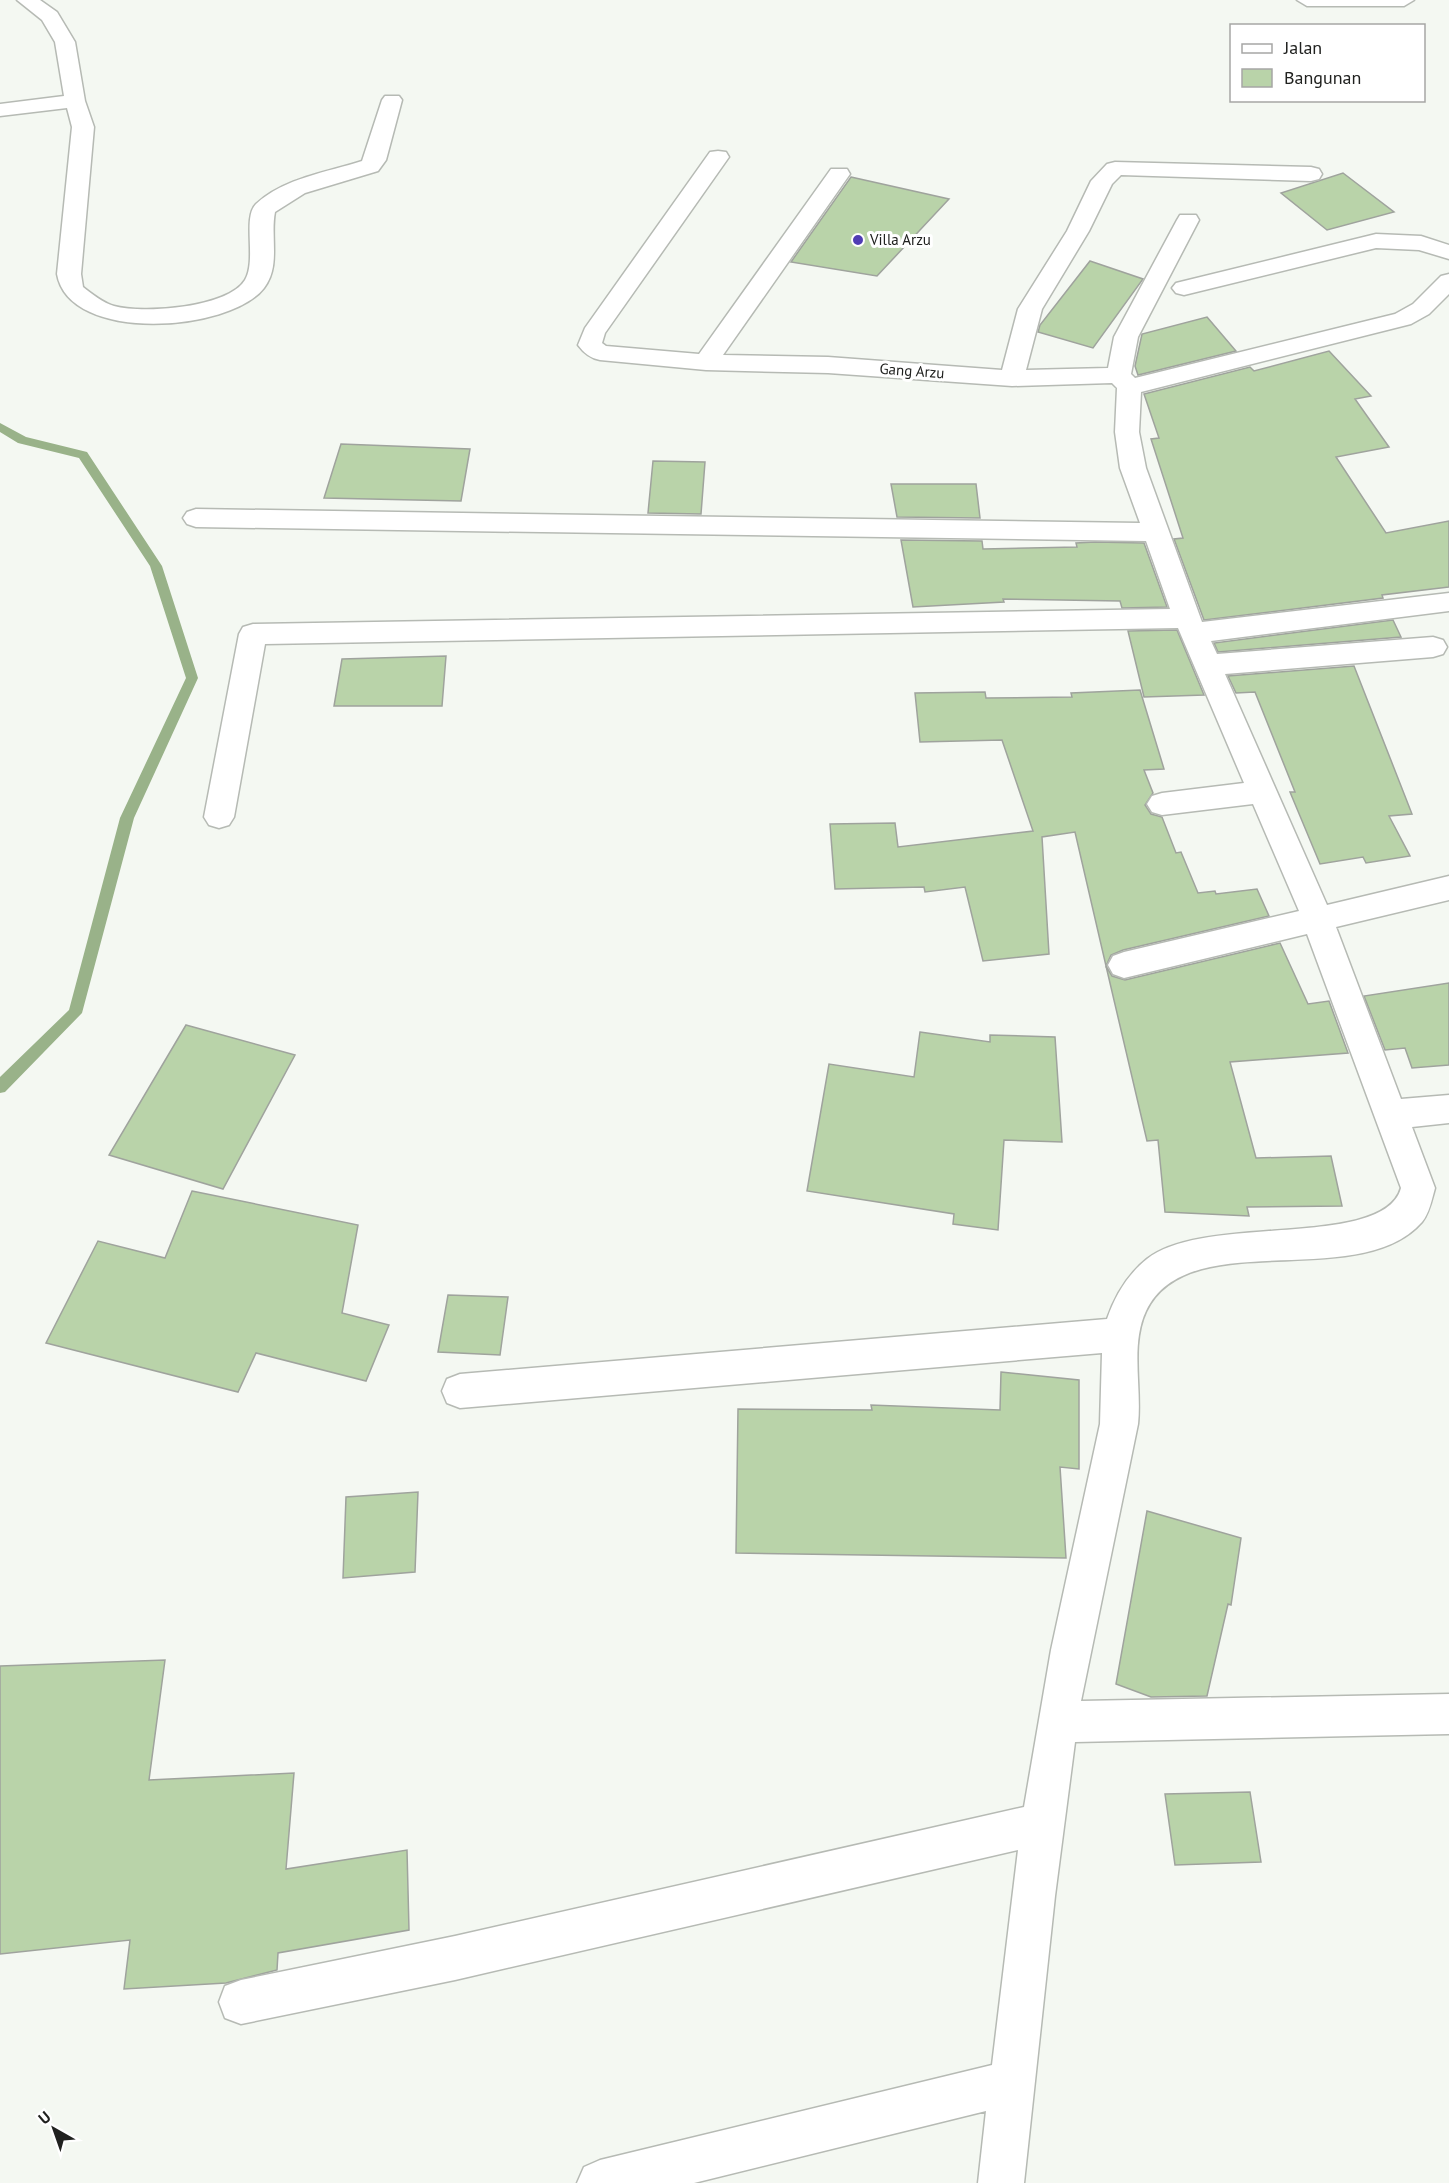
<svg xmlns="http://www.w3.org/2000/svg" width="1449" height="2183" font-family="'PT Sans',sans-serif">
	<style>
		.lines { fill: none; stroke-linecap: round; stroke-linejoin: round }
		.stream { fill: #99b289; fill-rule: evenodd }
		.building { fill: #b9d3a9; stroke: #9fa39d; stroke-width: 1.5 }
		.minor-casing { stroke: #b6bab4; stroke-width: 3 }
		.minor { fill: #fff; fill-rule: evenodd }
		.poi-dot { fill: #503db4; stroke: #fff; stroke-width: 2 }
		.labels { text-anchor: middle; stroke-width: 6; stroke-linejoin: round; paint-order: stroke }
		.far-poi-label { font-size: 15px; fill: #20211f; stroke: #fff; text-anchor: start }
		.far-street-label { font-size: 15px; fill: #20211f; stroke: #fff }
	</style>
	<rect width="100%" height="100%" fill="#f4f8f2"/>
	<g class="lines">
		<path class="stream" d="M0 423 26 437 87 452 162 566 198 678 134 818 82 1013 5 1092 0 1093V1077L69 1010 120 818 186 678 150 566 79 458 18 443 0 432Z"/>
	</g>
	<g class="building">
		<path d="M1343 173 1394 212 1327 230 1281 193Z"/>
		<path d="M851 177 949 199 877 276 791 262Z"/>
		<path d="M1090 261 1143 279 1093 348 1038 332 1040 325Z"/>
		<path d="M1207 317 1236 351 1138 375 1135 366 1142 334Z"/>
		<path d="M1329 351 1371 396 1355 399 1389 447 1336 457 1386 533 1449 521V587L1382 595 1383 598 1204 620 1174 539 1183 538 1151 439 1159 438 1144 394 1250 367 1254 371Z"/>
		<path d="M341 444 470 449 461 501 324 498Z"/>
		<path d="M653 461 705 462 701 514 648 513Z"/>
		<path d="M891 484H976L980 518 897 517Z"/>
		<path d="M901 540 982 541 983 549 1077 547 1076 543 1095 542 1144 543 1167 607 1122 608 1120 601 1003 599 1004 602 913 607Z"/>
		<path d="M1393 620 1401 637 1218 652 1214 643Z"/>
		<path d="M1177 630 1204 695 1144 697 1128 631Z"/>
		<path d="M446 656 442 706H334L342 659Z"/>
		<path d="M1354 666 1412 814 1389 816 1410 856 1366 863 1363 857 1320 864 1290 792H1295L1255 692 1236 693 1228 676Z"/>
		<path d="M1140 690 1164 769 1144 770 1153 793 1145 805 1151 814 1162 817 1176 853 1181 852 1198 893 1215 891 1216 894 1257 889 1269 916 1123 950 1111 955 1106 966 1075 832 1042 837 1049 954 983 961 965 887 925 892 924 887 835 889 830 824 895 823 898 847 1033 831 1002 740 920 742 915 693 985 692 986 698 1072 697 1071 693Z"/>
		<path d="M1280 943 1308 1004 1329 1001 1348 1053 1230 1062 1256 1158 1331 1156 1342 1206 1247 1207 1249 1216 1165 1212 1158 1140 1147 1141 1106 966 1112 976 1125 980Z"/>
		<path d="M1449 983V1065L1412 1068 1405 1048 1385 1050 1364 996Z"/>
		<path d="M186 1025 295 1055 223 1189 109 1155Z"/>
		<path d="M920 1032 990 1042V1035L1055 1037 1062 1142 1004 1140 998 1230 953 1224 954 1214 807 1191 829 1064 914 1077Z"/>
		<path d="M192 1191 358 1225 342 1313 389 1325 366 1381 256 1353 238 1392 46 1343 98 1241 165 1258Z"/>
		<path d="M448 1295 508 1297 500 1355 438 1352Z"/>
		<path d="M1001 1372 1079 1380V1469L1060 1467 1066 1558 736 1553 738 1409 872 1410 871 1405 1000 1410Z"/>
		<path d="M418 1492 415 1572 343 1578 346 1497Z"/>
		<path d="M1147 1511 1241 1538 1231 1605 1228 1604 1207 1696 1151 1697 1116 1684Z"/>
		<path d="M165 1660 149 1780 294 1773 286 1869 407 1850 409 1930 278 1953 277 1970 226 1983 124 1989 130 1940 0 1954V1666Z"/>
		<path d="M1250 1792 1261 1862 1175 1865 1165 1794Z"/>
	</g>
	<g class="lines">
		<g class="minor-casing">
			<g id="minor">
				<path d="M17 0H40L57 12 75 42 85 101 94 127 81 274 83 287C92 294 103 303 114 306 143 314 228 308 245 280 257 260 242 218 256 204 284 178 328 172 362 161L382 100 385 96H399L402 100 386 160 378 171 305 193 275 212C270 237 281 266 264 288 230 332 69 344 57 274L72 127 67 108 0 116V104L64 96 55 42 42 20Z"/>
				<path d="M1297 0H1414L1404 6H1307Z"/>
				<path d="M718 151 726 152 729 157 605 333 602 343 606 346 699 354 831 169H847L850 174 723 355 828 357 1002 370 1018 309 1067 231 1091 181 1107 164 1115 162 1311 167 1319 169 1322 174 1319 179 1311 181 1121 175 1112 184 1089 231 1042 309 1026 370 1108 368 1114 337 1177 220 1180 215H1196L1199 220 1138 337 1131 374 1135 378 1395 314 1413 304 1441 276 1449 274V294L1429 314 1411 324 1141 392 1139 432 1146 468 1202 622 1449 593V611L1211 641 1217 654 1433 637 1443 640 1447 647 1443 654 1433 657 1225 674 1327 905 1449 876V900L1336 927 1401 1099 1449 1095V1123L1412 1127 1435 1188C1432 1199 1429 1214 1422 1222 1359 1294 1188 1223 1146 1311 1130 1345 1142 1388 1138 1424L1081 1701 1449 1694V1734L1075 1742 1055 1896 1024 2183H978L986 2111 694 2183H577L584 2167 600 2160 992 2065 1018 1850 455 1980 241 2024 225 2018 219 2002 225 1986 241 1980 455 1936 1024 1807 1051 1650 1100 1424 1102 1353 460 1408 447 1403 442 1391 447 1379 460 1374 1107 1319C1115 1296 1127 1275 1147 1259 1204 1213 1384 1250 1401 1188L1307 934 1124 978 1113 974 1108 965 1113 956 1124 952 1299 911 1253 804 1162 815 1152 812 1147 804 1152 796 1162 793 1244 783 1178 628 265 644 234 817 229 825 219 828 209 825 204 817 239 634 243 627 253 624 1170 609 1146 541 196 527 187 524 183 518 187 512 196 509 1140 523 1120 468 1115 432 1117 388 1112 383 1012 386 828 373 706 370 600 360C590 358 584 353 578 345L585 328 710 152Z"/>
				<path d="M1376 234 1421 236 1449 245V259L1419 250 1376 248 1184 295 1176 293 1172 288 1176 283Z"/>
			</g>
		</g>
		<use href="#minor" class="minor"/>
	</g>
	<circle class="poi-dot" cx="858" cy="240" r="6"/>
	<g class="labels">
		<g class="far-poi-label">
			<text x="870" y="245">Villa Arzu</text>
		</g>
		<g class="far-street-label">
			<text transform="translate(912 371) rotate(4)" y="5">Gang Arzu</text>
		</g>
	</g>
	<rect x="1230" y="24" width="195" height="78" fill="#ffffff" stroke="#a6a6a5" stroke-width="1.5"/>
	<rect x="1242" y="44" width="30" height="9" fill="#ffffff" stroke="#a6a6a5" stroke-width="1.5"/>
	<text x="1284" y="54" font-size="18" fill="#20211f">Jalan</text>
	<rect x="1242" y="69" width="30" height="18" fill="#b9d3a9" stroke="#a6a6a5" stroke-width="1.5"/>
	<text x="1284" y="84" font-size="18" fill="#20211f">Bangunan</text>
	<g transform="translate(54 2129) rotate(320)" stroke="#ffffff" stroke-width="4.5" paint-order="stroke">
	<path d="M0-4.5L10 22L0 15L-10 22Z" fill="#20211f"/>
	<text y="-9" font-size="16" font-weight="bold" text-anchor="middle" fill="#20211f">U</text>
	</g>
</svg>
